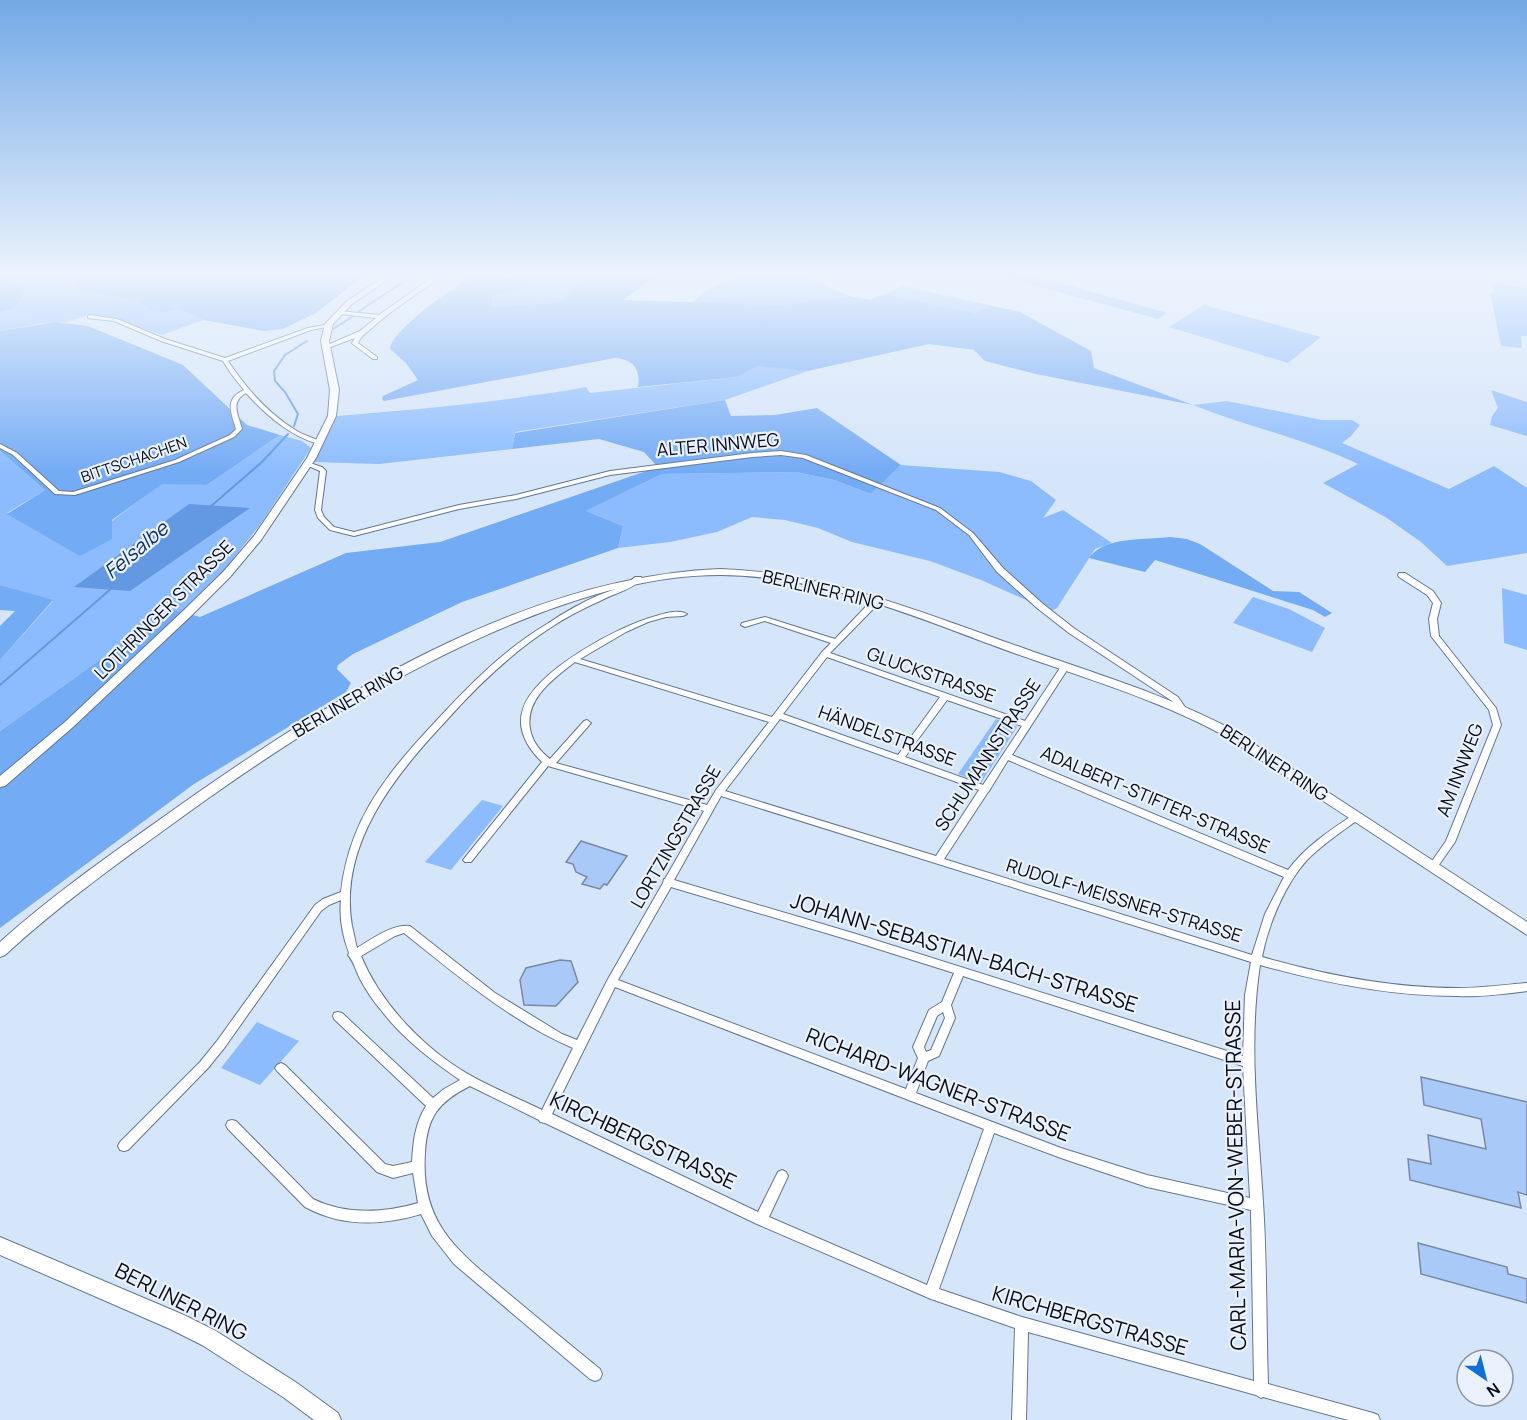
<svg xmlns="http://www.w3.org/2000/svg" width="1527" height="1420" font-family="Manrope,sans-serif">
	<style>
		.green { fill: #8cbcfd }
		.forest { fill: #74abf5 }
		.water { fill: #6399e2 }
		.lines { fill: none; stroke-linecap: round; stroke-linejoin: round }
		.stream { stroke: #6399e2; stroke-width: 2 }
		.building { fill: #a9caf8; stroke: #7889a1; stroke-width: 1.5 }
		.street-casing { stroke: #65768e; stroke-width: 2 }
		.secondary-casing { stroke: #65768e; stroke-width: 2 }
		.street { fill: #fff; fill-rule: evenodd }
		.secondary { fill: #fff; fill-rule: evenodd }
		.labels { text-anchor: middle; stroke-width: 4.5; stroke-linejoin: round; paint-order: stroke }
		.far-street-label { font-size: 15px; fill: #060c14; stroke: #eaf1fc }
		.street-label { font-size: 18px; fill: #060c14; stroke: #eaf1fc }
		.water-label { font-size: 20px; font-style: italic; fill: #0e3261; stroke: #eaf1fc }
		.near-street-label { font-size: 21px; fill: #060c14; stroke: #eaf1fc }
	</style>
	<rect width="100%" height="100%" fill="#d5e5fa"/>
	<g class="green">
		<path d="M13 274H61L83 291 134 300 151 311 163 313 178 309 203 320 162 335 115 319 89 315 66 322 44 323 0 331V312L14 309 10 277Z"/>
		<path d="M534 274H589L557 303 492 306V295L525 289Z"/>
		<path d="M743 274H796L850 296 782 305 692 303 705 291Z"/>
		<path d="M992 274H1029L1167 313 1158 319Z"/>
		<path d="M1491 283 1527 288V336H1521L1522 348 1501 346 1490 293H1495Z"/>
		<path d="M903 286 988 305 978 313 884 294Z"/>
		<path d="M1204 305 1321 337 1288 363 1169 327Z"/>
		<path d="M758 365 808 371 725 400 515 432 512 449 379 464 313 462 337 416C421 409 503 402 586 387L590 393 737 377Z"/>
		<path d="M1491 390 1527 402V436L1490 425 1492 416 1498 408Z"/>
		<path d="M1227 401 1322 420H1352L1360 425 1351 436 1342 443 1449 489 1494 466 1527 488V553L1447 566 1421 542 1387 518 1323 483 1358 464C1306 439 1248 427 1193 405Z"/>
		<path d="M280 435 302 441 311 448 260 525 224 570 181 612 163 607 118 647 0 731V660L53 601 0 585V451L45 490 7 513 112 521 162 483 207 485Z"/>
		<path d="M901 465 999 472 1031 481 1056 500 1043 518 1063 510 1112 543 1095 549 1057 608 1051 611 981 580 930 561 852 542 818 528 785 520 752 517 717 532 670 542 618 548 623 526 586 511 662 474 796 472 834 480 871 494Z"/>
		<path d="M1502 588 1527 595V650L1504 643Z"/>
		<path d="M1253 597 1289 609 1325 628 1312 652 1233 623Z"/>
		<path d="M996 719 1017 727 981 783 958 774Z"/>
		<path d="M482 800 503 806 451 870 425 862Z"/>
		<path d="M257 1022 299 1041 260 1085 221 1068Z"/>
	</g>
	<g class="forest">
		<path d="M0 274H13L11 278 26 289 14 309 0 312Z"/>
		<path d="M62 274H366L316 313 283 329 264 331 203 320 178 309 163 313 151 311 134 300 83 291Z"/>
		<path d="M475 274H534L525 289 492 295V306L557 303 589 274H667L650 280 623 300 782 305 850 296 870 300 884 294 977 313 988 305 1020 312 1091 351 1094 368 1193 405 1036 374 985 361 974 350 929 344 808 371 758 366 737 377 638 387C641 369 633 359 615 358L384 401 382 399 383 396 418 380 406 363 390 349C392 329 456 286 475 274Z"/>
		<path d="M55 322 88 326 183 365 247 425 280 435 207 485 162 484 112 520V539L80 556 7 514 45 490 0 451V331Z"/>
		<path d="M725 400 731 416 775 415 817 408 901 465 871 494 834 480 796 472 662 474 586 511 623 526 618 548 462 602 353 654 338 665 337 669 351 683 346 692 194 784 0 928V731L118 647 163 607 200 617 346 553 440 542 658 467 644 452 599 439 512 449 515 433Z"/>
		<path d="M1170 537 1187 539 1200 544 1273 591 1299 592 1332 613 1325 617 1313 610 1155 560 1145 572 1089 558C1104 536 1146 540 1170 537Z"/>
		<path d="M0 585 53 600 0 660V626L15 611 0 610Z"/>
	</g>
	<path class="water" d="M189 504 250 508 130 591 74 587Z"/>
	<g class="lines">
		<g class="stream">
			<path d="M358 312 415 274"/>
			<path d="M333 329 355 315"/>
			<path d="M294 426 298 414 285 392 275 381 274 371 285 355 307 341"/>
			<path d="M210 507 262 462 288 434"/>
			<path d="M0 685 112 588"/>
		</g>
	</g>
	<g class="building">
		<path d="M581 841 627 856 607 885 604 884 600 889 582 884 587 877 576 872 573 864 566 862Z"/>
		<path d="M560 960 571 961 578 982 556 1006 524 1005 520 980 526 968Z"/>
		<path d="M1421 1077 1527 1102V1195L1518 1192 1521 1208 1410 1180 1408 1159 1431 1164 1428 1135 1486 1149 1481 1119 1424 1105Z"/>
		<path d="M1418 1243 1507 1267 1508 1274 1527 1279V1303L1421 1274Z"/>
	</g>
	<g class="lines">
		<g class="street-casing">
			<g id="street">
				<path d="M437 274H442C421 293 395 307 374 326 368 332 362 334 358 343L377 357V359H373L353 344 352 343 355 338 328 348 323 347 360 331 376 318 341 314 338 312 339 311 379 315Z"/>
				<path d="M90 315 117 319 165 339 225 358 308 328 331 324V326L311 330 228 361C246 388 268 414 297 431 305 436 315 438 323 443L322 444H318C289 435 267 416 246 393 230 402 238 414 242 429L234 437 179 462 75 495 55 494 13 455 0 448V444L17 453 59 491 73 492 175 460 230 435 236 429C231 412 224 399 244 390L232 375 223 361 161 341 114 321 88 318V316Z"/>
				<path d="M781 451 806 455 940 508 973 533 1003 568 1043 604 1075 629 1178 697 1187 710 1186 712H1180L1172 701 1069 633 1037 608 997 572 969 535 936 510 803 458 781 455 752 457 610 475 516 499 459 509 354 536 330 530 318 518 315 510 320 471 304 464 307 462 322 467 326 471 321 510 324 517 334 527 354 532 459 505 516 495 610 471 752 453Z"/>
				<path d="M1399 573H1405L1433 591 1441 603 1437 619 1439 636 1496 708 1501 725 1455 842 1436 869 1433 871 1430 869 1428 867 1446 841 1493 725 1489 710 1431 636 1429 619 1433 603 1427 595 1399 577 1398 575Z"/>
				<path d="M635 577H641L642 579C631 590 615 593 602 600 584 608 566 617 550 628 510 654 476 687 445 722 394 776 338 846 352 926 354 933 355 941 357 948 372 939 392 924 410 926L495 993 562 1034 577 1040 608 979 663 883 664 879H665L704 811 548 766 471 862H465L463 860 542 762C528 749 516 729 523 709 535 671 618 626 656 616 665 613 679 609 687 614L683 616 666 617 648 622 626 632 580 659 772 717 822 652 831 643 765 621 745 627 741 625 742 623 765 617 835 639 874 598H880L881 600 880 602 830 653 1025 721 1062 665H1068L1069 667 1012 755 1288 870C1305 847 1329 831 1353 815H1359L1361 817 1359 819C1341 832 1323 844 1307 860 1285 884 1268 925 1262 957 1326 975 1391 988 1458 988 1481 988 1504 985 1527 983V991C1504 994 1481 997 1457 996 1390 996 1325 983 1260 965 1248 1044 1258 1122 1263 1202 1267 1262 1266 1324 1268 1384L1373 1413 1378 1415 1380 1420H1348L1263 1397 1261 1398 1256 1395 1028 1332 1026 1420H1012L1015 1328 931 1299 757 1224 545 1123 540 1122 539 1120 470 1086C438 1102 427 1117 425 1153 420 1225 459 1252 509 1294 539 1319 569 1344 600 1369L602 1374 600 1379 595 1381 590 1379 454 1264 432 1236 421 1214C381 1226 342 1227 305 1207L228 1129 226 1125 228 1121 232 1120 236 1121 313 1199C345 1215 384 1213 418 1203L413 1173 393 1178 377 1172 277 1071 275 1068 277 1065 281 1063 285 1065 385 1164 393 1166 412 1162C413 1143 415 1123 426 1106L334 1019 333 1016 334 1013 338 1012 342 1013 433 1098 444 1089 460 1080C431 1060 402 1038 381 1010 373 1001 366 990 360 979 356 971 354 962 348 955L349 953C343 937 339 917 341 900L329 905 321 911 225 1047 208 1068 128 1150 124 1151 120 1150 118 1146 120 1142 200 1062 217 1041 315 905 323 899 341 892C343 872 348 853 355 835 372 791 406 753 437 720 470 684 505 649 547 624 563 613 581 603 599 595 612 590 625 587 635 577ZM827 657 940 697 898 755 783 714ZM575 662 769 722 716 790 707 805 556 763 591 723 587 720 584 721 550 759C541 752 534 744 531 733 522 701 553 679 575 662ZM947 700 1022 726 983 785 905 757ZM780 719 979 790 936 856 725 791ZM1008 760 1284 877 1265 914 1252 955 944 859 988 792 989 791ZM721 796 1251 962 1245 995 1243 1056 856 934 674 880ZM671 887 856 942 954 973 942 1002 929 1010 913 1047 918 1058 906 1089 618 980ZM404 933C458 976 510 1021 573 1048L542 1110C520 1099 497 1090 475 1078 428 1053 381 1005 361 956L395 936ZM963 976 1243 1066 1250 1198 1147 1175 1061 1148 916 1093 928 1061 939 1056 955 1018 951 1005ZM615 987 984 1129 927 1285 769 1217 788 1176 786 1172 782 1170 778 1172 758 1212 552 1114ZM943 1012 945 1018 931 1050 926 1052 924 1047 937 1016ZM994 1133 1061 1158 1147 1187 1251 1210 1254 1381 1022 1317 939 1289Z"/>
			</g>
		</g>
		<g class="secondary-casing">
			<g id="secondary">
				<path d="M388 274H396L352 304 333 324 329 341 339 390 336 416 316 458 261 540 230 577 192 615 73 727 5 786 0 787V776L65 722 184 610 223 572 254 536 307 458 328 416 330 390 321 341 325 324 347 301Z"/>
				<path d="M720 569C826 572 923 613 1023 648 1093 673 1165 694 1231 729L1527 922V935L1223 735C1157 699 1084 678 1014 653 919 619 823 575 720 575 652 575 585 595 522 620 395 671 281 745 171 825 114 866 57 907 5 955L0 957V942C51 896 107 857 162 818 322 704 518 577 720 569Z"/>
				<path d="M0 1237 184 1315 216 1331 297 1383 338 1413 341 1420H314L283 1397 202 1345 170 1329 0 1255Z"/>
			</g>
		</g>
		<use href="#street" class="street"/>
		<use href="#secondary" class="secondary"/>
	</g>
	<linearGradient id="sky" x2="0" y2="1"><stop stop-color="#73a9e6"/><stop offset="0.58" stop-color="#ecf3fd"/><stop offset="1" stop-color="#ecf3fd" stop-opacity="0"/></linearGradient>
	<rect width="1527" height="473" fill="url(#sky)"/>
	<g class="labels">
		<g class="far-street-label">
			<text transform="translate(134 460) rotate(-19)" y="5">BITTSCHACHEN</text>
		</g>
		<g class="street-label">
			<text transform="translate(718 445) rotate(-5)" y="6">ALTER INNWEG</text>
			<text transform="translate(823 590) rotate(13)" y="6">BERLINER RING</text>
			<text transform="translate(164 610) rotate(-45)" y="6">LOTHRINGER STRASSE</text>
			<text transform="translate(931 675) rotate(19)" y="6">GLUCKSTRASSE</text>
			<text transform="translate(348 702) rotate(-30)" y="6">BERLINER RING</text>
			<text transform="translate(887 736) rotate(20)" y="6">HÄNDELSTRASSE</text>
			<text transform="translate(988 755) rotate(-57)" y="6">SCHUMANNSTRASSE</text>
			<text transform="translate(1274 763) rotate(33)" y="6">BERLINER RING</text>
			<text transform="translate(1460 770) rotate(-69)" y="6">AM INNWEG</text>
			<text transform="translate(1155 800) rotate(23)" y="6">ADALBERT-STIFTER-STRASSE</text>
			<text transform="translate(676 837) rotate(-60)" y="6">LORTZINGSTRASSE</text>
			<text transform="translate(1124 901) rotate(17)" y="6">RUDOLF-MEISSNER-STRASSE</text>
		</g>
		<g class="water-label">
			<text transform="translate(136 550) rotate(-40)" y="7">Felsalbe</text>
		</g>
		<g class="near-street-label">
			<text transform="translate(964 953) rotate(17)" y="7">JOHANN-SEBASTIAN-BACH-STRASSE</text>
			<text transform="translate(938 1085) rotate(21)" y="7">RICHARD-WAGNER-STRASSE</text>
			<text transform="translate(643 1141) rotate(25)" y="7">KIRCHBERGSTRASSE</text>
			<text transform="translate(1236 1175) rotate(-91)" y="7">CARL-MARIA-VON-WEBER-STRASSE</text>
			<text transform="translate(181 1302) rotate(27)" y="7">BERLINER RING</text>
			<text transform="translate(1090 1321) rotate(16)" y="7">KIRCHBERGSTRASSE</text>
		</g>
	</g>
	<g transform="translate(1485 1378) rotate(145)"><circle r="28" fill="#eaf1fc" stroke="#8f959f" stroke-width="1.5"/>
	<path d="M0-4.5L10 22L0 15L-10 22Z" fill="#136ed7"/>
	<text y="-9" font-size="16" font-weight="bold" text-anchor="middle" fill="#060c14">N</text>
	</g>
</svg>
